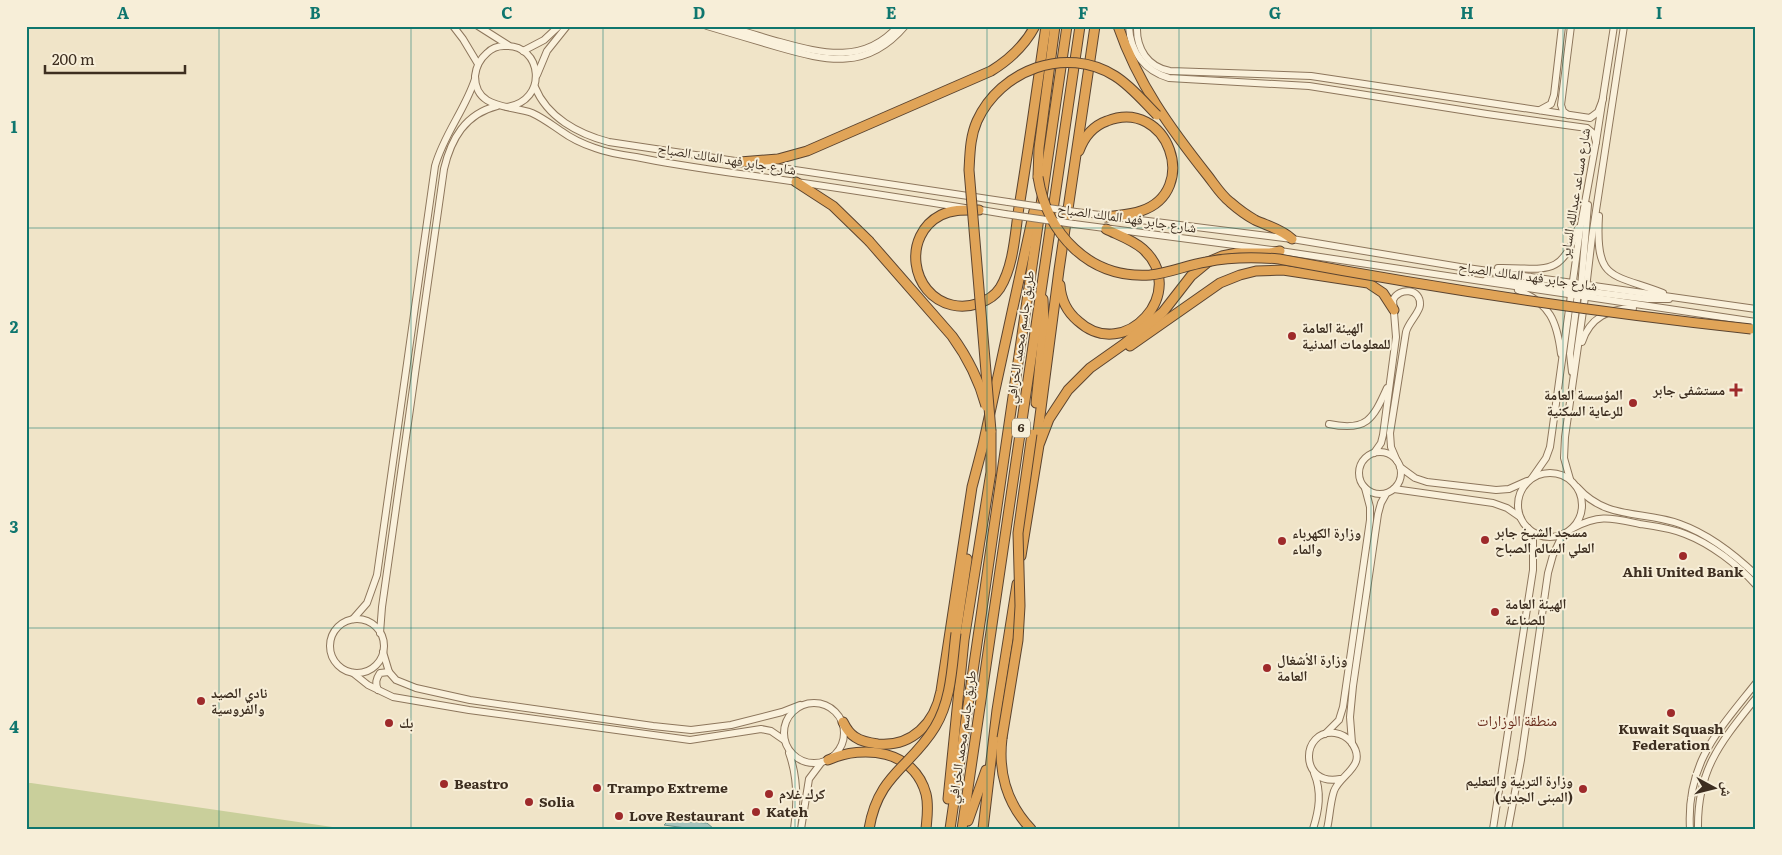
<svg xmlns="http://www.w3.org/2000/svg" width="1782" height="855" font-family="Literata,'Noto Naskh Arabic',serif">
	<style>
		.green { fill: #c9cf9b }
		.water { fill: #a9c4bc; stroke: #6f938a }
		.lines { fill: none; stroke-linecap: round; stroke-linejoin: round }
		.minor-casing { stroke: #8d765c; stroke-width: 8 }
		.highway-casing { stroke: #5b4430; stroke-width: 11 }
		.minor { stroke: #faf1dc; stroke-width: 6 }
		.highway { stroke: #e0a458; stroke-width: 9 }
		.minor-bridge-casing { stroke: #8d765c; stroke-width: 8; stroke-linecap: butt }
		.highway-bridge-casing { stroke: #5b4430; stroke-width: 11; stroke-linecap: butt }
		.minor-bridge { stroke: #faf1dc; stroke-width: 6 }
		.highway-bridge { stroke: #e0a458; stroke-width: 9 }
		.grid { fill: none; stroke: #0f766e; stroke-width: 1; stroke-opacity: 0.55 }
		.poi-dot { fill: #9e2a2b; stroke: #f7eed8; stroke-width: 2 }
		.labels { text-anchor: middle; stroke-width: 4; stroke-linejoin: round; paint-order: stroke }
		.shield { fill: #f7eed8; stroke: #756857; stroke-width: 1 }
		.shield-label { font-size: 12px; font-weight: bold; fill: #3d2e20 }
		.street-label { font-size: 14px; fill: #3d2e20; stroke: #f7eed8 }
		.poi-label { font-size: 14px; font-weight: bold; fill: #3d2e20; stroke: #f7eed8; text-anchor: start }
		.neighbourhood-label { font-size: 15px; fill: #6b2e1e; stroke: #f7eed8 }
		.neatline { fill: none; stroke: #0f766e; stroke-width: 2 }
		.grid-label { font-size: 16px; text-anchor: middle; font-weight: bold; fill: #0f766e }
	</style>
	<rect width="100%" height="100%" fill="#f0e4c8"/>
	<path class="green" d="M26 783H31L346 829H26Z"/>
	<path class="water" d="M679 819 691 822 707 823 714 829H693L664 825 669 820Z"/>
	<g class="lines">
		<g class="minor-casing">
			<g id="minor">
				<path d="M453 26 463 39 478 64"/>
				<path d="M478 26 508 45"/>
				<path d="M707 26C731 33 754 40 778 47 827 61 867 71 905 26"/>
				<path d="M725 26C743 31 762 37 780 42 823 54 865 64 898 26"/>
				<path d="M1129 26C1130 52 1145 71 1169 78L1309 86 1487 114 1587 128 1594 134 1596 142"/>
				<path d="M1137 26C1136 49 1148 67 1170 71L1311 76 1590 118 1598 112 1603 99"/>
				<path d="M523 51 544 40 559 26"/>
				<path d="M537 75 547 51 567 26"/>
				<path d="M535 87C547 117 578 134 609 142L1008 202"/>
				<path d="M506 107C549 102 543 43 504 46 497 46 491 49 487 53 480 59 476 67 475 76 475 110 511 105 532 113 543 118 552 125 561 131 572 139 583 144 595 148 608 153 622 155 636 157 670 164 705 169 740 174 815 184 890 196 965 208"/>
				<path d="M1540 110 1551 104 1554 95 1562 26"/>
				<path d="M1568 115 1563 111 1561 105 1571 26"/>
				<path d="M975 209 1005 214"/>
				<path d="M1076 212 1292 239 1460 267 1756 309"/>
				<path d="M1599 216C1595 282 1611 273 1663 293"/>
				<path d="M1074 224 1280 251 1756 322"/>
				<path d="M1498 268C1543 267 1561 280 1578 228"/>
				<path d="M1486 280 1509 281 1573 289 1587 284"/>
				<path d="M1581 287 1588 205"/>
				<path d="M1518 290C1550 304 1557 321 1561 354"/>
				<path d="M1584 291 1648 299H1669"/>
				<path d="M1582 342C1590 317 1609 309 1633 308"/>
				<path d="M1572 372 1570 354 1578 293"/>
				<path d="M1329 424C1367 432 1373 419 1387 388"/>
				<circle cx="1380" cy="473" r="21"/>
				<path d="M1374 453 1381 443 1383 435 1396 337 1393 300C1399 287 1421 288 1420 305 1420 312 1408 323 1406 332L1390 433 1391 447 1397 461"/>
				<path d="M1400 467 1415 478 1427 482 1496 490 1509 489 1527 481"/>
				<circle cx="1550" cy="505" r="32"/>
				<path d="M1532 478 1546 458 1550 447 1580 230 1596 142 1614 26"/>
				<path d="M1570 479 1564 458 1565 437 1585 297 1592 237 1624 26"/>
				<path d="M1577 487C1607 521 1642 510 1680 524 1708 534 1734 554 1756 575"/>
				<path d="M1394 489 1493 503 1507 508 1520 517"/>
				<path d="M1573 528C1600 514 1611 518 1640 524 1654 526 1670 528 1685 534 1711 544 1737 564 1756 585"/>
				<path d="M353 619 367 603 377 575 435 166C444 134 465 110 475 79"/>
				<circle cx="357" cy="646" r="27"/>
				<path d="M380 633 382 607 444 169C451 139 465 114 497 106"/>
				<path d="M383 652 389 672 396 680 416 688 470 700 653 726 691 730 731 725 782 712 800 705"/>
				<path d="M353 673 368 685 393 697 469 710 690 740 761 729 771 731 784 740"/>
				<path d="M378 690C375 683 376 679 380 673L389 672"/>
				<circle cx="814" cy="733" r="30"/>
				<path d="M1325 734 1339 720 1343 707 1370 520V507L1365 488"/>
				<path d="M1352 743 1350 717 1353 686 1378 514 1381 503 1386 494"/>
				<path d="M789 753C798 778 798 802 794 829"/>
				<path d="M801 829 809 779 821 763"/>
				<path d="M1313 829C1319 810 1322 792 1314 773"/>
				<path d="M1327 829C1330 816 1330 803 1334 791 1340 774 1369 766 1351 742 1347 737 1341 734 1335 733 1300 729 1299 787 1340 779"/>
				<path d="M1493 829 1533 570V538L1528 528"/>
				<path d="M1508 829 1521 760 1548 573 1553 555 1563 534"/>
				<path d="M1690 829C1686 763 1718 731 1756 683"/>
				<path d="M1698 829C1697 769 1721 742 1756 698"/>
			</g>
		</g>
		<g class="highway-casing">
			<g id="highway">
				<path d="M1118 26C1138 84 1170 128 1208 176 1215 185 1221 195 1230 202 1238 209 1246 215 1255 220 1268 226 1281 229 1292 239"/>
				<path d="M1079 151C1084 137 1093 126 1107 121 1168 97 1201 191 1141 211 1130 215 1118 215 1106 217"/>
				<path d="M740 162 778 159 807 151 991 71C1009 60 1025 45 1035 26"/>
				<path d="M1038 177 1039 148 1055 26"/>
				<path d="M796 182 833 206 869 241"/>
				<path d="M979 210C966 210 953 209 941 215 902 235 910 295 952 305 969 309 991 302 1000 288 1014 265 1015 233 1019 207 1029 147 1037 87 1046 26"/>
				<path d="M1060 285C1061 300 1066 311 1078 321 1125 364 1190 291 1143 249 1133 240 1118 235 1106 229"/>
				<path d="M1130 346 1220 283 1240 275 1256 271 1283 270 1368 283 1383 293 1394 310"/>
				<path d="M1036 403 1044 323 1043 299"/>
				<path d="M1037 439 1059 270 1095 26"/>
				<path d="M1021 556 1039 445 1049 419 1068 390 1090 368 1124 344 1163 312 1191 276 1208 262 1222 256 1237 253H1270L1280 251"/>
				<path d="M956 633 967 559"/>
				<path d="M843 722C846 728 850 734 855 737 862 742 870 743 878 744 912 747 935 723 941 691L972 487 983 445 1034 211"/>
				<path d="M1002 738C998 772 1007 804 1031 829"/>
				<path d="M828 760C864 744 914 750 926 794 929 806 927 817 926 829"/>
				<path d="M948 799 964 640 991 472V431"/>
				<path d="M968 821 986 770"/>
				<path d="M950 829 1067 26"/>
				<path d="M962 829 1080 26"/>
				<path d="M983 829 997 710 1017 584"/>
			</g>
		</g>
		<use href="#minor" class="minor"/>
		<use href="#highway" class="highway"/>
		<g class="minor-bridge-casing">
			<g id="minor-bridge">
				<path d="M1008 202 1076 212"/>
				<path d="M1005 214 1074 224"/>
			</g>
		</g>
		<g class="highway-bridge-casing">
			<g id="highway-bridge">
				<path d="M1038 177C1047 234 1089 279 1150 275 1170 273 1187 265 1206 262 1230 257 1255 257 1279 259 1435 288 1593 312 1751 329"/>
				<path d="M869 241 952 336C968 358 979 380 986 406"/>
				<path d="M991 431 969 170C970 153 970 137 977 121 1000 70 1066 45 1115 76 1131 86 1144 102 1157 115"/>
				<path d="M1002 738 1018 640 1020 606 1018 533 1032 434"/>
				<path d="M869 829C878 774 911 767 935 727 952 699 952 664 956 633"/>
			</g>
		</g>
		<use href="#minor-bridge" class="minor-bridge"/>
		<use href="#highway-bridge" class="highway-bridge"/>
	</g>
	<path class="grid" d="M219 26V829M411 26V829M603 26V829M795 26V829M987 26V829M1179 26V829M1371 26V829M1563 26V829M26 228H1756M26 428H1756M26 628H1756"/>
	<g class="poi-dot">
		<circle cx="1292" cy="336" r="5"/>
		<path d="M1733.5 382.5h5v5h5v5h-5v5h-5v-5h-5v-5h5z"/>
		<circle cx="1633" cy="403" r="5"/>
		<circle cx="1485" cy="540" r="5"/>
		<circle cx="1282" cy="541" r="5"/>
		<circle cx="1683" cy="556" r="5"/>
		<circle cx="1495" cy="612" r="5"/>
		<circle cx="1267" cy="668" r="5"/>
		<circle cx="201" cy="701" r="5"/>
		<circle cx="1671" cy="713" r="5"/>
		<circle cx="389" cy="723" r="5"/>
		<circle cx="444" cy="784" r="5"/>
		<circle cx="597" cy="788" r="5"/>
		<circle cx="1583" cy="789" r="5"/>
		<circle cx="769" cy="794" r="5"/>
		<circle cx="529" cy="802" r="5"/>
		<circle cx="756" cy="812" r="5"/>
		<circle cx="619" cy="816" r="5"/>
	</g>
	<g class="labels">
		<rect class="shield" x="1012" y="418.5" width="18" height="19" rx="4"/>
		<g class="shield-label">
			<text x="1021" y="432">6</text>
		</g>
		<g class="street-label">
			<text transform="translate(727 159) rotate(9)" y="5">شارع جابر فهد المالك الصباح</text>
			<text transform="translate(1575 193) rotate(-81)" y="5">شارع مساعد عبدالله الساير</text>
			<text transform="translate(1127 218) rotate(8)" y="5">شارع جابر فهد المالك الصباح</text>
			<text transform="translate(1528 276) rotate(8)" y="5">شارع جابر فهد المالك الصباح</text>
			<text transform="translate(1020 337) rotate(-82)" y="5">طريق جاسم محمد الخرافي</text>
			<text transform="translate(962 737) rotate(-82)" y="5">طريق جاسم محمد الخرافي</text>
		</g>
		<g class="poi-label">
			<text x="1302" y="333">الهيئة العامة<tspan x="1302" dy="16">للمعلومات المدنية</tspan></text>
			<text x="1725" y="395" text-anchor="end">مستشفى جابر</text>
			<text x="1623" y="400" text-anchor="end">المؤسسة العامة<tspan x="1623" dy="16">للرعاية السكنية</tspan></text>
			<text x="1495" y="537">مسجد الشيخ جابر<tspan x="1495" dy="16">العلي السالم الصباح</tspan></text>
			<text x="1292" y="538">وزارة الكهرباء<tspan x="1292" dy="16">والماء</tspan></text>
			<text x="1683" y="577" text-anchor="middle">Ahli United Bank</text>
			<text x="1505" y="609">الهيئة العامة<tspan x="1505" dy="16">للصناعة</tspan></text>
			<text x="1277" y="665">وزارة الأشغال<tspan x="1277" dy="16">العامة</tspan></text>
			<text x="211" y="698">نادي الصيد<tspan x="211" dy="16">والفروسية</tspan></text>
			<text x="399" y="728">بك</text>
			<text x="1671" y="734" text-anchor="middle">Kuwait Squash<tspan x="1671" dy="16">Federation</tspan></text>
			<text x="1573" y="786" text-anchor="end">وزارة التربية والتعليم<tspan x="1573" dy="16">(المبنى الجديد)</tspan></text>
			<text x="454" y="789">Beastro</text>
			<text x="607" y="793">Trampo Extreme</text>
			<text x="779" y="799">كرك غلام</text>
			<text x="539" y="807">Solia</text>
			<text x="766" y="817">Kateh</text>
			<text x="629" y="821">Love Restaurant</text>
		</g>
		<g class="neighbourhood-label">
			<text x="1517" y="726">منطقة الوزارات</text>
		</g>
	</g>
	<rect width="1782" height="855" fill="none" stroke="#f7eed8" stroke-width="55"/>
	<g transform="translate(1714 788) rotate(97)" stroke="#f7eed8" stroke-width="4" paint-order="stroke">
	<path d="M0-4L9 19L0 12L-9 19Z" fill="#3d2e20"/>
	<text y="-8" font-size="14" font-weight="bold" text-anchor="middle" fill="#3d2e20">ش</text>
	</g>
	<path d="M45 65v8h140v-8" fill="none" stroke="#3d2e20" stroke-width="2.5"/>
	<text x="52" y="65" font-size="15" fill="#3d2e20" stroke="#f7eed8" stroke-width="4" paint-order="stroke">200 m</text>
	<rect x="28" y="28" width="1726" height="800" class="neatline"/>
	<g class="grid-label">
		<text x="123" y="19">A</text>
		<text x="315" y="19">B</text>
		<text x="507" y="19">C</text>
		<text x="699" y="19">D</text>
		<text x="891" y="19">E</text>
		<text x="1083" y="19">F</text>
		<text x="1275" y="19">G</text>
		<text x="1467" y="19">H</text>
		<text x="1659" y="19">I</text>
		<text x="14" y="133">1</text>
		<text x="14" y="333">2</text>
		<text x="14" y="533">3</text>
		<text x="14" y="733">4</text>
	</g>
</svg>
